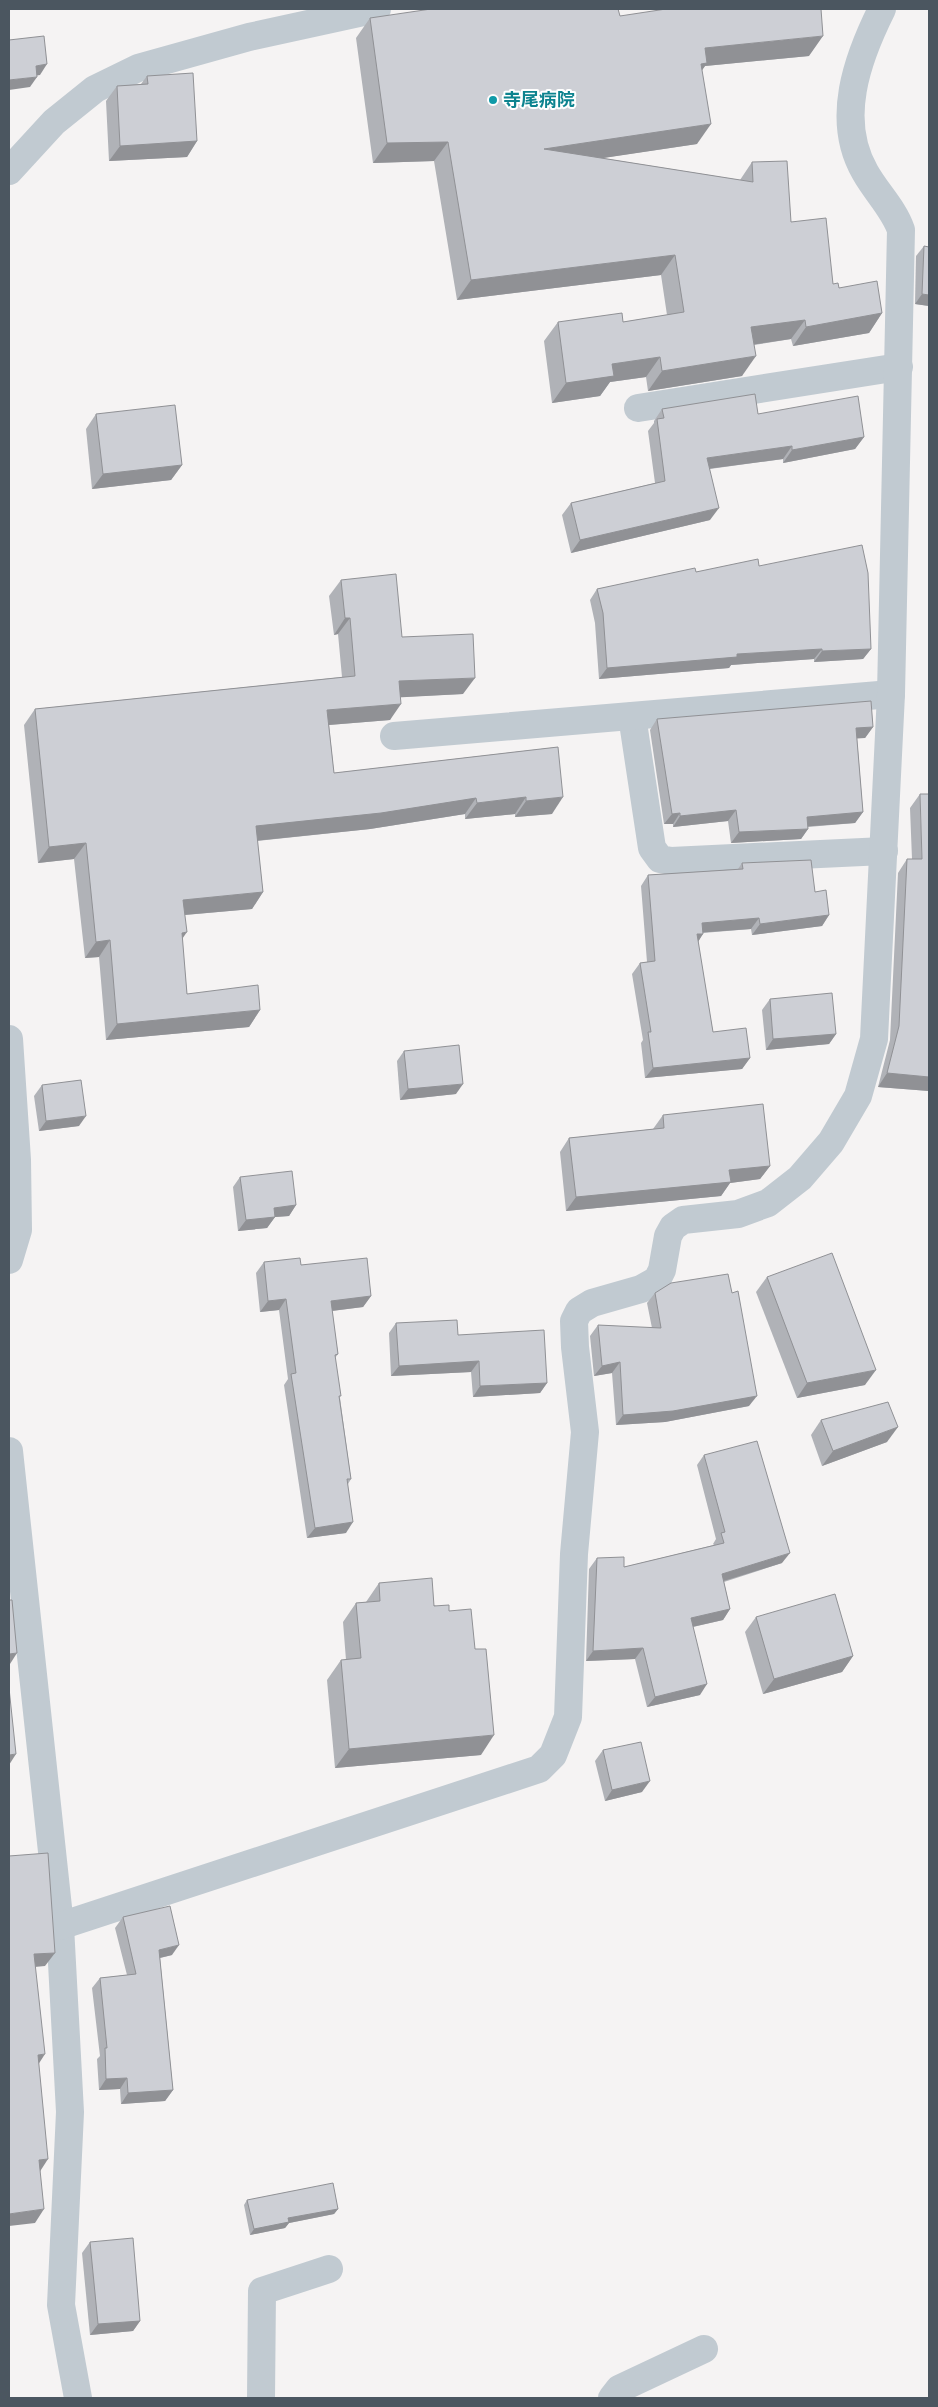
<svg xmlns="http://www.w3.org/2000/svg" width="938" height="2407" font-family="'Sofia Sans Condensed','Noto Sans JP',sans-serif">
	<style>
		.lines { fill: none; stroke-linecap: round; stroke-linejoin: round }
		.minor { stroke: #c1cad1; stroke-width: 28 }
		.wall { fill: #b0b2b7 }
		.shaded-wall { fill: #909195 }
		.building { fill: #cdcfd5; stroke: #909195 }
		.culture-dot { fill: #0f9aa8; stroke: #fff; stroke-width: 2 }
		.labels { text-anchor: middle; stroke-width: 4; stroke-linejoin: round; paint-order: stroke }
		.culture-label { font-size: 18px; font-weight: bold; fill: #0d838f; stroke: #fff; text-anchor: start }
	</style>
	<rect width="100%" height="100%" fill="#f5f3f3"/>
	<g class="lines">
		<g class="minor">
			<path d="M9 171 54 122 95 89 138 68 249 37 377 9"/>
			<path d="M638 408 899 367"/>
			<path d="M632 716 652 848 660 859 671 861 884 851"/>
			<path d="M394 736 891 694"/>
			<path d="M9 1039 17 1160 18 1230 9 1260"/>
			<path d="M9 1451 60 1926 70 2112 61 2305 78 2398"/>
			<path d="M60 1926 539 1769 553 1755 568 1717 574 1554 585 1432 575 1347 574 1321 579 1311 592 1303 641 1289 657 1280 662 1270 668 1236 673 1227 683 1220 738 1214 768 1203 800 1178 831 1142 858 1096 874 1039 891 694 901 230C894 209 876 192 865 172 835 120 857 59 882 9"/>
			<path d="M261 2398 262 2291 329 2269"/>
			<path d="M612 2398 619 2389 704 2349"/>
		</g>
	</g>
	<g class="wall">
		<path d="M620 16 809 56 705 66 702 70 697 144 602 158 740 180 752 162 791 222 833 284 882 313 869 333 793 346 791 339 754 345 742 376 648 391 646 377 610 382 600 396 552 403 544 341 558 322H623L667 315 661 275 457 300 434 161 373 163 356 38 370 18Z"/>
		<path d="M147 76 197 141 187 157 109 161 106 101 117 86 141 84Z"/>
		<path d="M924 246 929 306 915 304 916 256Z"/>
		<path d="M662 409 758 414 864 437 855 449 783 463V459L710 469V520L571 553 562 515 571 503 655 483 648 431 654 423V421Z"/>
		<path d="M96 414 182 465 171 480 92 489 86 429Z"/>
		<path d="M759 566 871 649 863 659 814 662V659L731 665 729 668 599 679 595 623 590 600 597 589 696 572Z"/>
		<path d="M341 580 463 694 400 697 390 720 329 725 334 773 558 747 552 814 515 817V814L465 819V814L370 829 257 841 263 892 252 909 185 915 182 939 187 994 260 1010 249 1027 106 1040 99 957 85 958 74 859 38 863 24 725 35 709 342 677 338 634 334 635 329 596Z"/>
		<path d="M657 719 873 727 865 738H857L863 812 855 823 808 827V829L801 839 731 843 728 821 673 827V824H664L650 730Z"/>
		<path d="M920 794 929 1091 878 1087 890 1040 898 873 907 859H912L910 808Z"/>
		<path d="M742 863 815 892 829 915 822 926 752 935 751 929 703 933 698 942 713 1032 750 1058 742 1069 645 1078 641 1043 643 1040 632 974 640 963 647 962 641 886 648 875 738 869Z"/>
		<path d="M770 999 836 1034 829 1044 766 1050 762 1010Z"/>
		<path d="M404 1051 456 1094 400 1100 397 1061Z"/>
		<path d="M42 1085 79 1126 39 1131 34 1096Z"/>
		<path d="M663 1115 770 1166 760 1179 730 1183 721 1196 566 1211 560 1152 569 1138 653 1129Z"/>
		<path d="M240 1177 296 1205 289 1216 275 1217 267 1228 238 1231 233 1187Z"/>
		<path d="M264 1262 301 1265 371 1296 363 1307 332 1311 338 1354 335 1358 340 1398 351 1479 348 1484 346 1533 307 1538 284 1385 288 1379 279 1310 260 1312 256 1273Z"/>
		<path d="M767 1277 865 1385 797 1398 756 1292Z"/>
		<path d="M655 1293 749 1406 665 1422 616 1425 612 1373 594 1376 590 1336 598 1325 652 1328 647 1303Z"/>
		<path d="M396 1323 458 1335 547 1383 540 1393 473 1397 471 1372 391 1376 389 1333Z"/>
		<path d="M821 1420 887 1442 822 1466 811 1435Z"/>
		<path d="M704 1455 782 1563 724 1582 730 1609 723 1620 693 1627 700 1695 647 1707 635 1659 586 1661 589 1569 597 1558 624 1567 714 1545 713 1544 716 1539 697 1465Z"/>
		<path d="M379 1583 449 1611 481 1755 335 1768 327 1680 341 1660H346L343 1622 356 1603 366 1602Z"/>
		<path d="M756 1617 853 1656 842 1672 763 1694 745 1632Z"/>
		<path d="M603 1750 642 1792 605 1801 595 1761Z"/>
		<path d="M123 1917 172 1955 160 1958 173 2090 165 2101 121 2104 120 2089 99 2090 97 2059 100 2056 92 1988 100 1978 127 1975 115 1928Z"/>
		<path d="M247 2200 338 2209 334 2214 289 2223 285 2228 250 2235 244 2205Z"/>
		<path d="M90 2242 140 2321 133 2331 90 2335 82 2253Z"/>
	</g>
	<g class="shaded-wall">
		<path d="M823 36 809 56 705 66 693 83 705 48Z"/>
		<path d="M47 64 40 75 28 77 36 66Z"/>
		<path d="M37 77 30 87 9 90V80Z"/>
		<path d="M711 124 697 144 530 169 544 149Z"/>
		<path d="M197 141 187 157 109 161 120 146Z"/>
		<path d="M448 142 434 161 373 163 387 143Z"/>
		<path d="M675 255 661 275 457 300 471 280Z"/>
		<path d="M922 294 929 295V306L915 304Z"/>
		<path d="M882 313 869 333 793 346 806 327Z"/>
		<path d="M805 320 791 339 737 347 751 327Z"/>
		<path d="M756 356 742 376 648 391 662 371Z"/>
		<path d="M660 357 646 377 610 382 600 396 552 403 566 383 612 364Z"/>
		<path d="M864 437 855 449 783 463 792 450Z"/>
		<path d="M792 446 783 459 699 470 707 458Z"/>
		<path d="M182 465 171 480 92 489 103 474Z"/>
		<path d="M719 508 710 520 571 553 580 540Z"/>
		<path d="M345 618H350L338 634 334 635Z"/>
		<path d="M822 649 814 659 731 665 729 668 599 679 607 668 737 654Z"/>
		<path d="M871 649 863 659 814 662 822 651Z"/>
		<path d="M475 678 463 694 388 698 399 681Z"/>
		<path d="M401 704 390 720 316 726 327 710Z"/>
		<path d="M873 727 865 738 849 739 856 728Z"/>
		<path d="M526 797 515 814 465 819 477 803Z"/>
		<path d="M563 797 552 814 515 817 526 801Z"/>
		<path d="M476 798 465 814 370 829 244 842 256 826Z"/>
		<path d="M736 810 728 821 673 827 680 816Z"/>
		<path d="M863 812 855 823 799 827 807 817Z"/>
		<path d="M680 813 673 824H664L672 814Z"/>
		<path d="M808 829 801 839 731 843 739 832Z"/>
		<path d="M86 843 74 859 38 863 49 847Z"/>
		<path d="M263 892 252 909 172 916 183 900Z"/>
		<path d="M829 915 822 926 752 935 760 924Z"/>
		<path d="M759 918 751 929 695 933 702 923Z"/>
		<path d="M187 932 175 949 182 933Z"/>
		<path d="M697 934H703L696 945Z"/>
		<path d="M110 940 99 957 85 958 96 942Z"/>
		<path d="M260 1010 249 1027 106 1040 117 1024Z"/>
		<path d="M836 1034 829 1044 766 1050 773 1039Z"/>
		<path d="M750 1058 742 1069 645 1078 653 1068Z"/>
		<path d="M887 1073 929 1077V1091L878 1087Z"/>
		<path d="M463 1084 456 1094 400 1100 408 1089Z"/>
		<path d="M86 1116 79 1126 39 1131 46 1121Z"/>
		<path d="M770 1166 760 1179 730 1183 721 1196 566 1211 576 1197 729 1170Z"/>
		<path d="M296 1205 289 1216 275 1217 267 1228 238 1231 246 1220 274 1208Z"/>
		<path d="M371 1296 363 1307 323 1312 331 1301Z"/>
		<path d="M286 1299 279 1310 260 1312 268 1301Z"/>
		<path d="M479 1361 471 1372 391 1376 399 1366Z"/>
		<path d="M620 1362 612 1373 594 1376 602 1366Z"/>
		<path d="M876 1370 865 1385 797 1398 807 1383Z"/>
		<path d="M547 1383 540 1393 473 1397 480 1386Z"/>
		<path d="M757 1396 749 1406 665 1422 616 1425 623 1415Z"/>
		<path d="M898 1427 887 1442 822 1466 833 1451Z"/>
		<path d="M353 1522 346 1533 307 1538 315 1528Z"/>
		<path d="M790 1553 782 1563 714 1584 722 1574Z"/>
		<path d="M730 1609 723 1620 683 1629 691 1618Z"/>
		<path d="M643 1648 635 1659 586 1661 593 1651Z"/>
		<path d="M17 1653 10 1664H9V1654Z"/>
		<path d="M853 1656 842 1672 763 1694 774 1679Z"/>
		<path d="M707 1684 700 1695 647 1707 655 1697Z"/>
		<path d="M494 1735 481 1755 335 1768 349 1749Z"/>
		<path d="M16 1754 9 1765V1755Z"/>
		<path d="M650 1781 642 1792 605 1801 612 1790Z"/>
		<path d="M179 1945 172 1955 151 1960 159 1950Z"/>
		<path d="M55 1953 45 1966 24 1968 34 1954Z"/>
		<path d="M45 2054 36 2068 38 2055Z"/>
		<path d="M127 2078 120 2089 99 2090 106 2079Z"/>
		<path d="M173 2090 165 2101 121 2104 128 2093Z"/>
		<path d="M48 2159 39 2173V2160Z"/>
		<path d="M44 2209 35 2223 9 2226V2214Z"/>
		<path d="M338 2209 334 2214 289 2223 285 2228 250 2235 254 2229 288 2218Z"/>
		<path d="M140 2321 133 2331 90 2335 98 2324Z"/>
	</g>
	<g class="building">
		<path d="M431 9H618L620 16 666 9H821L823 36 705 48 707 63 701 64 711 124 544 149 753 182 752 162 787 161 791 222 826 218 833 284 838 283 839 288 877 281 882 313 806 327 805 320 751 327 756 356 662 371 660 357 612 364 614 376 566 383 558 322 622 313 623 322 684 312 675 255 471 280 448 142 387 143 370 18Z"/>
		<path d="M44 36 47 64 36 66 37 77 9 80V40Z"/>
		<path d="M193 73 197 141 120 146 117 86 148 84 147 76Z"/>
		<path d="M924 246 929 247V295L922 294Z"/>
		<path d="M755 394 758 414 858 396 864 437 792 450V446L707 458 719 508 580 540 571 503 665 481 657 419 664 418 662 409Z"/>
		<path d="M175 405 182 465 103 474 96 414Z"/>
		<path d="M862 545 868 573 871 649 822 651V649L737 654V657L607 668 603 613 597 589 695 568 696 572 758 559 759 566Z"/>
		<path d="M396 574 402 637 473 634 475 678 399 681 401 704 327 710 334 773 558 747 563 797 526 801V797L477 803 476 798 381 813 256 826 263 892 183 900 187 932 182 933 187 994 258 985 260 1010 117 1024 110 940 96 942 86 843 49 847 35 709 355 676 350 618H345L341 580Z"/>
		<path d="M871 701 873 727 856 728 863 812 807 817 808 829 739 832 736 810 680 816V813L672 814 657 719Z"/>
		<path d="M920 794H929V1077L887 1073 899 1026 907 859H922Z"/>
		<path d="M811 860 815 892 826 890 829 915 760 924 759 918 702 923 703 934H697L713 1032 746 1028 750 1058 653 1068 648 1032H651L640 963 655 961 648 875 743 869 742 863Z"/>
		<path d="M832 993 836 1034 773 1039 770 999Z"/>
		<path d="M459 1045 463 1084 408 1089 404 1051Z"/>
		<path d="M81 1080 86 1116 46 1121 42 1085Z"/>
		<path d="M763 1104 770 1166 729 1170 731 1182 576 1197 569 1138 664 1128 663 1115Z"/>
		<path d="M292 1171 296 1205 274 1208 275 1217 246 1220 240 1177Z"/>
		<path d="M832 1253 876 1370 807 1383 767 1277Z"/>
		<path d="M300 1258 301 1265 367 1258 371 1296 331 1301 338 1354 335 1355 341 1396H339L351 1479H347L353 1522 315 1528 291 1374 296 1373 286 1299 268 1301 264 1262Z"/>
		<path d="M728 1274 732 1293 738 1291 757 1396 673 1411 623 1415 620 1362 602 1366 598 1325 661 1328 655 1293 671 1283Z"/>
		<path d="M457 1320 458 1335 544 1330 547 1383 480 1386 479 1361 399 1366 396 1323Z"/>
		<path d="M888 1402 898 1427 833 1451 821 1420Z"/>
		<path d="M757 1441 790 1553 722 1574 730 1609 691 1618 707 1684 655 1697 643 1648 593 1651 597 1558 624 1557V1567L724 1543 721 1533 725 1532 704 1455Z"/>
		<path d="M432 1578 434 1606 449 1605V1611L471 1609 475 1649H486L494 1735 349 1749 341 1660 361 1658 356 1603 380 1601 379 1583Z"/>
		<path d="M835 1594 853 1656 774 1679 756 1617Z"/>
		<path d="M9 1600H12L17 1653 9 1654Z"/>
		<path d="M9 1688 16 1754 9 1755Z"/>
		<path d="M641 1742 650 1781 612 1790 603 1750Z"/>
		<path d="M48 1853 55 1953 34 1954 45 2054 38 2055 48 2159 39 2160 44 2209 9 2214V1856Z"/>
		<path d="M170 1906 179 1945 159 1950 173 2090 128 2093 127 2078 106 2079 105 2048H107L100 1978 136 1974 123 1917Z"/>
		<path d="M333 2183 338 2209 288 2218 289 2222 254 2229 247 2200Z"/>
		<path d="M133 2238 140 2321 98 2324 90 2242Z"/>
	</g>
	<circle class="culture-dot" cx="493" cy="100" r="5"/>
	<g class="labels">
		<g class="culture-label">
			<text x="503" y="106">寺尾病院</text>
		</g>
	</g>
	<rect width="938" height="2407" fill="none" stroke="#4b5660" stroke-width="20"/>
</svg>
